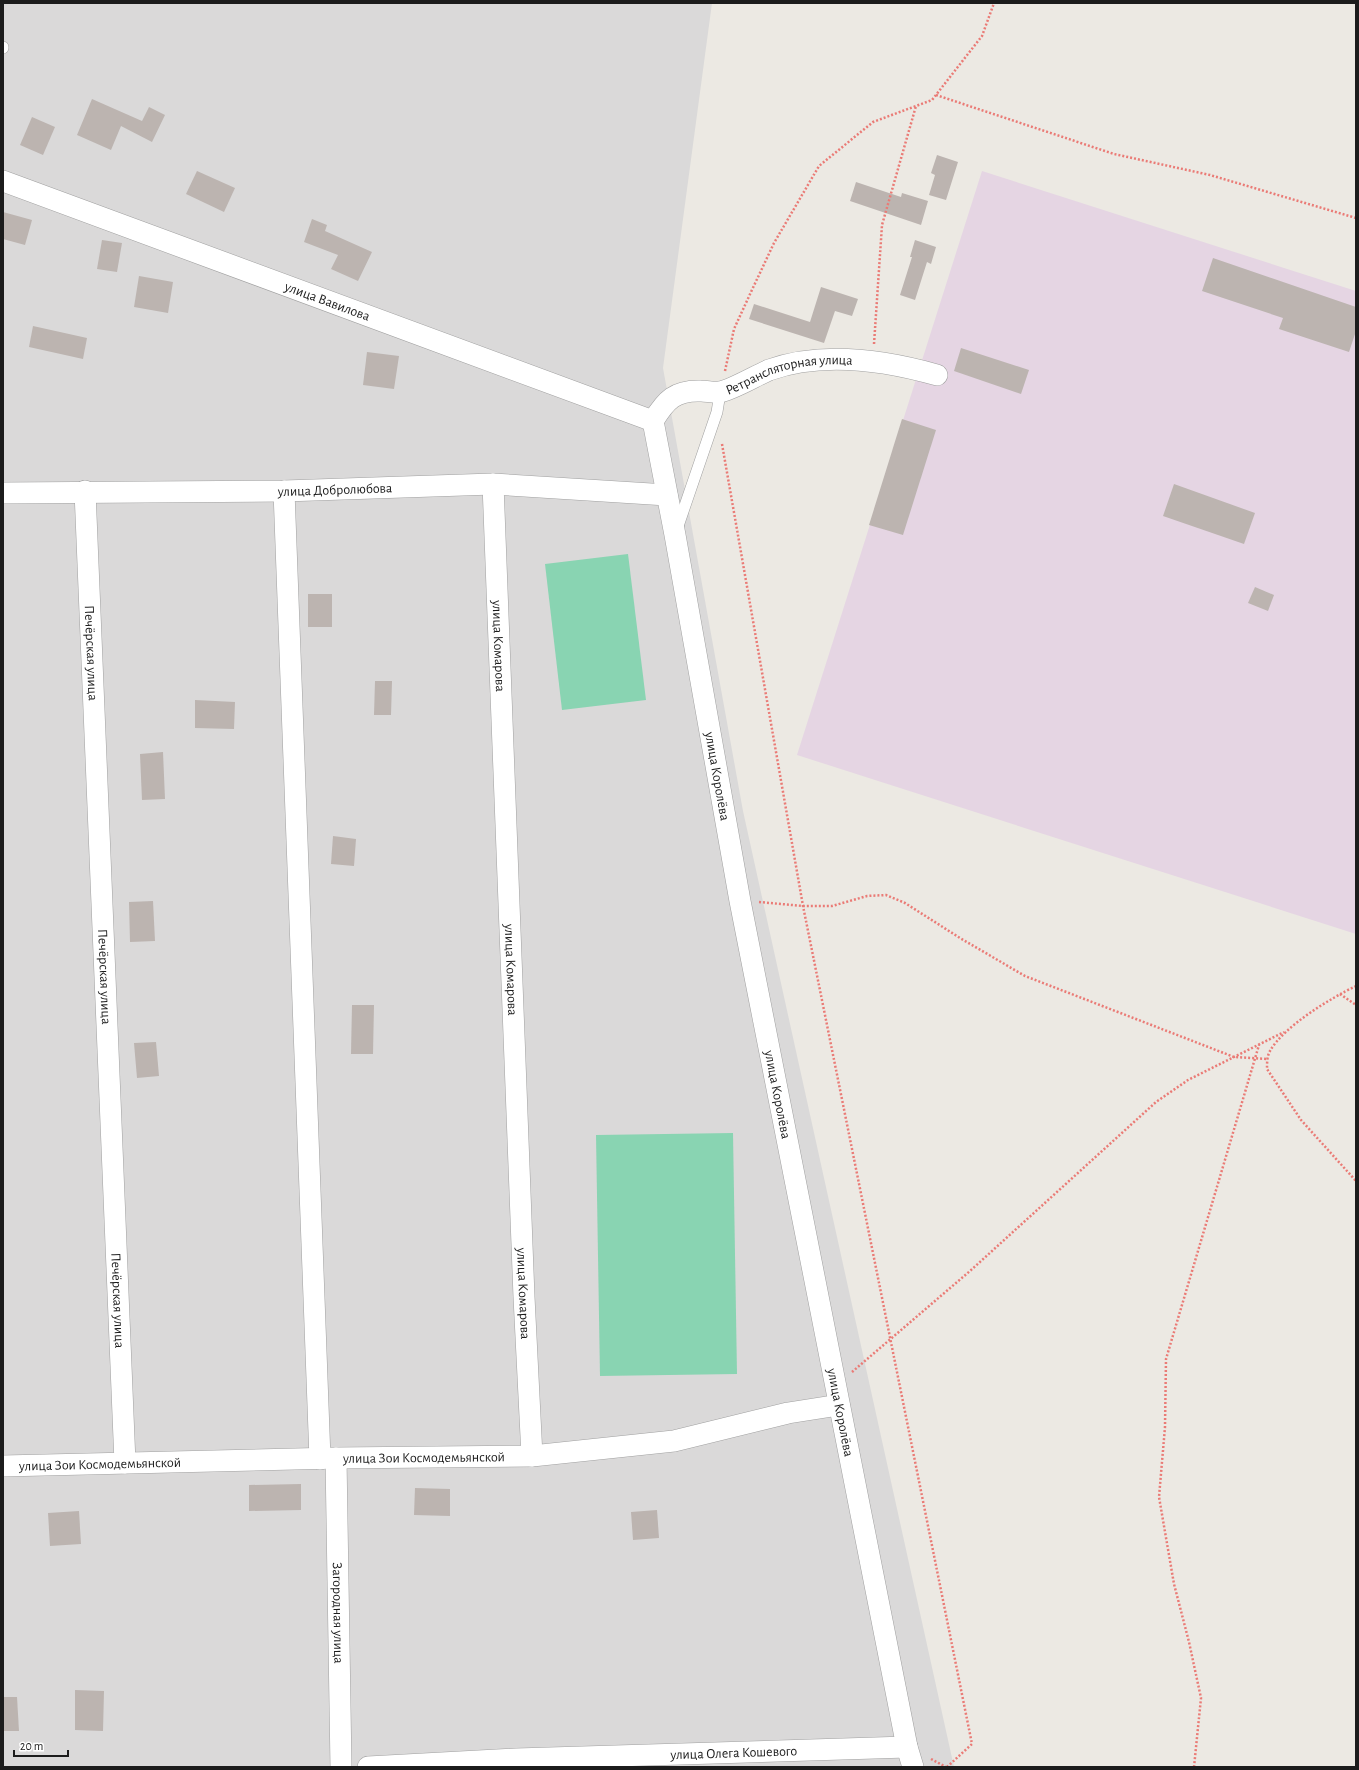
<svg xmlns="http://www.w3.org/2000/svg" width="1359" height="1770" font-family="'Alegreya Sans',sans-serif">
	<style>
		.residential { fill: #dad9d9 }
		.industrial { fill: #e5d5e3 }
		.pitch { fill: #89d4b2 }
		.building { fill: #bcb4b0 }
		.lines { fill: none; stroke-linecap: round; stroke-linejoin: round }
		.lane-casing { stroke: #a0a0a0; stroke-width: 12 }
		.street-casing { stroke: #a0a0a0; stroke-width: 22 }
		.path { stroke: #ea7b76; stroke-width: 2.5; stroke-dasharray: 2 2; stroke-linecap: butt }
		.lane { stroke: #fff; stroke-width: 11 }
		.street { stroke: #fff; stroke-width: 21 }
		.labels { text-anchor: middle; stroke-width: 4; stroke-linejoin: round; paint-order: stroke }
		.street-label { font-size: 14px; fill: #1c1c1c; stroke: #fff }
	</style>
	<rect width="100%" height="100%" fill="#ece9e3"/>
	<path class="residential" d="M3 3H712L663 368 743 811 954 1767H3Z"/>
	<path class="industrial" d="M982 171 1356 291V934L797 755Z"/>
	<g class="pitch">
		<path d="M628 554 646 700 562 710 545 564Z"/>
		<path d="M733 1133 737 1374 600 1376 596 1135Z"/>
	</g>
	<g class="building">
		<path d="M92 99 142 121 149 107 165 115 152 142 121 126 111 150 77 135Z"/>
		<path d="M32 117 55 127 43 155 20 145Z"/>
		<path d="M937 155 958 162 946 200 929 195 935 175 931 173Z"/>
		<path d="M197 171 235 188 224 212 186 194Z"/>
		<path d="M856 182 901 197 902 193 928 201 921 225 850 201Z"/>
		<path d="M3 212 32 220 25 245 3 239Z"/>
		<path d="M312 219 327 225 325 231 372 252 358 281 331 269 338 255 304 242Z"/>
		<path d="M102 240 122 243 117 272 97 269Z"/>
		<path d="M915 240 936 247 931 264 927 262 915 300 900 295 912 257H910Z"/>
		<path d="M1213 258 1356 307V331L1349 352 1279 329 1283 318 1202 291Z"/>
		<path d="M139 276 173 282 168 313 134 307Z"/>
		<path d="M821 287 858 299 852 316 835 311 824 343 749 319 754 304 810 322Z"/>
		<path d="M33 326 87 338 83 359 29 347Z"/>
		<path d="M961 348 1029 370 1021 394 954 371Z"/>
		<path d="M367 352 399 356 394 389 363 385Z"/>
		<path d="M902 419 936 430 903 535 869 525Z"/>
		<path d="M1174 484 1255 513 1244 544 1163 516Z"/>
		<path d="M1255 587 1274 595 1268 611 1248 603Z"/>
		<rect x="308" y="594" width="24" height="33"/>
		<path d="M375 681H392L391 715H374Z"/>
		<path d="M195 700 235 702 234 729 195 728Z"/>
		<path d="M163 752 165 799 142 800 140 754Z"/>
		<path d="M333 836 356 839 354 866 331 864Z"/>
		<path d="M153 901 155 941 130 942 129 902Z"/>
		<path d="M352 1005H374L373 1054H351Z"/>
		<path d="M156 1042 159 1076 137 1078 134 1043Z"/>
		<path d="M301 1484V1510L249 1511V1485Z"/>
		<path d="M415 1488 450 1489V1516L414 1515Z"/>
		<path d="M657 1510 659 1538 633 1540 631 1512Z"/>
		<path d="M79 1511 81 1544 50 1546 48 1513Z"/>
		<path d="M75 1690 104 1691 103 1731 75 1730Z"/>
		<path d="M3 1697H17L19 1731H3Z"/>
	</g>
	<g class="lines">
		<g class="lane-casing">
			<g id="lane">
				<path d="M3 48V47"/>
				<path d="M677 529 717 412 720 393"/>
			</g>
		</g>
		<g class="street-casing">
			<g id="street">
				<path id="s1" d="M3 181 653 421"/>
				<path id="s2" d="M653 421 675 535 740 901 907 1747 913 1767"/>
				<path id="s3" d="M653 421C666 400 675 390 701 391 707 391 714 393 719 392 730 391 757 375 769 370 822 351 884 360 937 375"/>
				<path id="s4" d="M493 484 524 1297 532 1456"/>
				<path id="s5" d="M85 491 125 1463"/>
				<path d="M284 491 320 1459"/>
				<path id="s6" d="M3 493 284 491 493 484 667 495"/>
				<path id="s7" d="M336 1458 341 1767"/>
				<path id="s8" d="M3 1466 336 1458 532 1456 674 1441 788 1413 839 1405"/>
				<path id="s9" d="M368 1767 516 1759 907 1747"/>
			</g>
		</g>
		<g class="path">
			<path d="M936 95 1114 154 1210 175 1356 218"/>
			<path d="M874 344 882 225 916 106"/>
			<path d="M725 371 734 329 751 292 774 243 819 166 873 122 932 100 982 36 994 3"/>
			<path d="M722 444 803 906 972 1744 947 1767"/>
			<path d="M759 902 803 906H832L867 896 886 895 905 903 960 938 1025 976 1234 1057 1268 1059"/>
			<path d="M1356 986C1331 998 1284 1026 1270 1051 1267 1056 1267 1063 1267 1069L1301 1120 1356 1181"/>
			<path d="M1340 994 1356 1005"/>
			<path d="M852 1372 970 1271 1156 1102 1188 1080 1284 1032"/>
			<path d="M931 1759 946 1767"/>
			<path d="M1194 1767 1201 1698 1189 1642 1174 1584 1159 1497 1165 1427 1166 1359 1259 1045"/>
		</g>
		<use href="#lane" class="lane"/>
		<use href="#street" class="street"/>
	</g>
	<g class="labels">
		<g class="street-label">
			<text dy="5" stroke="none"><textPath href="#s1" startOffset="346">улица Вавилова</textPath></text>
			<text dy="5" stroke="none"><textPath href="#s3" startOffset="152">Ретрансляторная улица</textPath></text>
			<text dy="5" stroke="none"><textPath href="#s6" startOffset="332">улица Добролюбова</textPath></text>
			<text dy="5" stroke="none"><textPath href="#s4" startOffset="162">улица Комарова</textPath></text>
			<text dy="5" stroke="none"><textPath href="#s5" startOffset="162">Печёрская улица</textPath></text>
			<text dy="5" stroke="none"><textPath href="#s2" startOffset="361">улица Королёва</textPath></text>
			<text dy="5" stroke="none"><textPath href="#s4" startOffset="486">улица Комарова</textPath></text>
			<text dy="5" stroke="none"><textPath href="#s5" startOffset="486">Печёрская улица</textPath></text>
			<text dy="5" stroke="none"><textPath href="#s2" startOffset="685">улица Королёва</textPath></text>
			<text dy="5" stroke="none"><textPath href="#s4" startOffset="810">улица Комарова</textPath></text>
			<text dy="5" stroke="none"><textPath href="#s5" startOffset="810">Печёрская улица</textPath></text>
			<text dy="5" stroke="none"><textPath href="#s2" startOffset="1009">улица Королёва</textPath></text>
			<text dy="5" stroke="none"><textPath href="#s8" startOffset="421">улица Зои Космодемьянской</textPath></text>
			<text dy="5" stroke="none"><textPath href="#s8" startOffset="97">улица Зои Космодемьянской</textPath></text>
			<text dy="5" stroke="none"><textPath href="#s7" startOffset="155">Загородная улица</textPath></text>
			<text dy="5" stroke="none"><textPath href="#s9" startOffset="366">улица Олега Кошевого</textPath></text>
		</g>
	</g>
	<rect width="1359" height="1770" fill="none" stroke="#1c1c1c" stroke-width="8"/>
	<path d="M14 1750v6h54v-6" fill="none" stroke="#1c1c1c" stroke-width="2"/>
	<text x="20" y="1750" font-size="12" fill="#1c1c1c" stroke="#ffffff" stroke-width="3" paint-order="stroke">20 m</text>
</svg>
